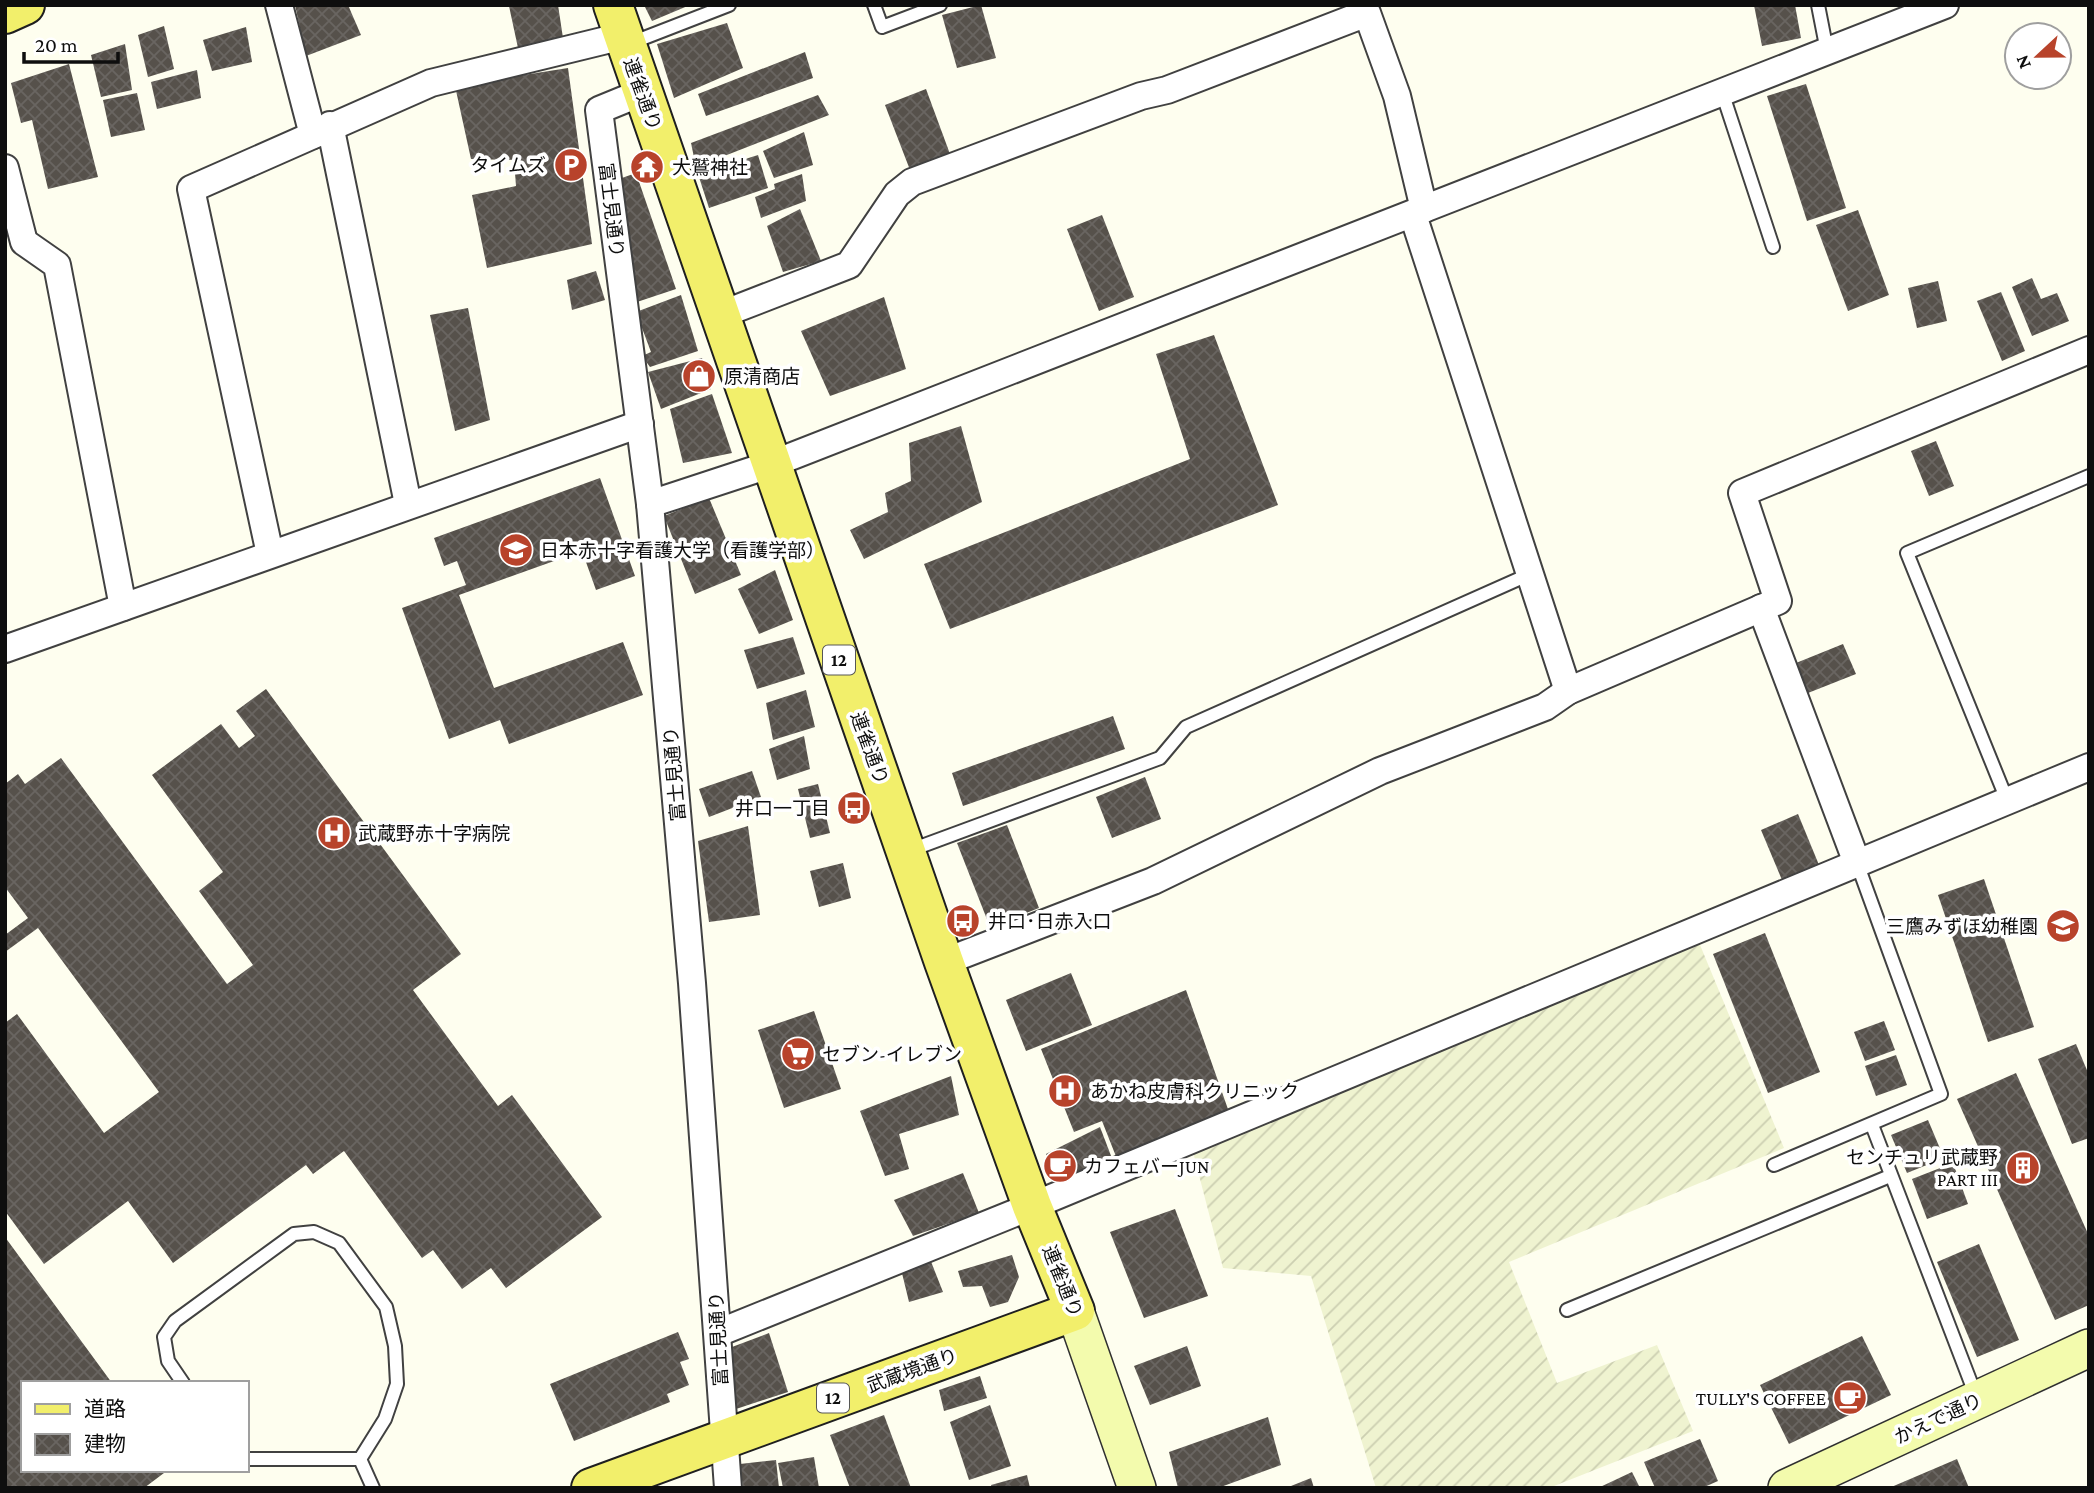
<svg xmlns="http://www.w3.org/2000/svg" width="2094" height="1493" font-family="'Crimson Pro','Noto Sans JP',serif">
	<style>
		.farmland { fill: url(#farmland-furrows) }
		.building { fill: url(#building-cross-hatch) }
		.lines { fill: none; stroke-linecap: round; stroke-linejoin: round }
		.lane-casing { stroke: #414141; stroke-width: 16 }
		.street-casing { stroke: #414141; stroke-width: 30 }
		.secondary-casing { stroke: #303030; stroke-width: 40 }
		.primary-casing { stroke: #1f1f1f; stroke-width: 42 }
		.lane { stroke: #fff; stroke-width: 12 }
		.street { stroke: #fff; stroke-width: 26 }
		.secondary { stroke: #f3fbad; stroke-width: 37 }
		.primary { stroke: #f2ef6b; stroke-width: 38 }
		.labels { text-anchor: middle; stroke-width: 7; stroke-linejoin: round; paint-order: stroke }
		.shield { fill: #fff; stroke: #565656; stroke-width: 2 }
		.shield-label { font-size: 18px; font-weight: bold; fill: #0e0e0e }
		.street-label { font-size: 19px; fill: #0e0e0e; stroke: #fff }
		.poi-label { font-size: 19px; fill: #0e0e0e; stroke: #fff; text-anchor: start }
	</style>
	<defs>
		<pattern id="farmland-furrows" width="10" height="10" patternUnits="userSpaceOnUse" patternTransform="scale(1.75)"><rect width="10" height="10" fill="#eff3d0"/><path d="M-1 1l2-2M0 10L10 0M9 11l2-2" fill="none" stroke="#cccfb1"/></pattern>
		<pattern id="building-cross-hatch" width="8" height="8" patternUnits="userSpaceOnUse" patternTransform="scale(1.75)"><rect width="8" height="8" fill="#56514b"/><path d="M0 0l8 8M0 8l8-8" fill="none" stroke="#696561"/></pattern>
	</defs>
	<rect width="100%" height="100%" fill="#fefeef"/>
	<path class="farmland" d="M1698 940 1784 1148 1509 1262 1557 1383 1657 1345 1693 1431 1549 1488H1376L1311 1276 1223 1268 1192 1148Z"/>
	<g class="building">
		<path d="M295 5H348L361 35 306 56Z"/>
		<path d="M558 5 563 38 518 48 509 6Z"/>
		<path d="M644 5H690L652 21Z"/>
		<path d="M981 5 996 58 957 68 942 15Z"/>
		<path d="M1754 5H1795L1801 38 1762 46Z"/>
		<path d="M727 23 743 68 674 98 657 44Z"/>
		<path d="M164 26 174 69 148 77 138 35Z"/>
		<path d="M246 27 252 62 212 71 203 40Z"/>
		<path d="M125 44 132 90 101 97 91 55Z"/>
		<path d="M805 52 813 78 706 116 698 94Z"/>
		<path d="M69 64 98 177 48 189 32 120 21 123 11 83Z"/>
		<path d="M568 68 592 244 487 268 472 195 516 186 514 160 471 159 455 86Z"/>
		<path d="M197 70 201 98 157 109 151 82Z"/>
		<path d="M1806 84 1846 208 1807 221 1767 96Z"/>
		<path d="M926 89 950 154 910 170 885 105Z"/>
		<path d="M137 93 145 130 111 137 103 100Z"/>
		<path d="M818 95 829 115 696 167 691 143Z"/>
		<path d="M804 132 813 165 774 178 763 151Z"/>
		<path d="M758 155 768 188 709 208 698 174Z"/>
		<path d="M636 173 676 289 637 302 619 179Z"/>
		<path d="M802 174 806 201 761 218 755 197 775 189 774 184Z"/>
		<path d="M800 209 821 261 783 272 767 226Z"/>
		<path d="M1858 210 1889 295 1848 311 1816 225Z"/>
		<path d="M1102 215 1134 297 1099 311 1067 229Z"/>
		<path d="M596 271 605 300 572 310 567 280Z"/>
		<path d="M2032 278 2041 299 2057 293 2069 321 2032 336 2012 287Z"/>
		<path d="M1938 281 1947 321 1917 328 1908 288Z"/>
		<path d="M2001 292 2025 351 2002 361 1977 301Z"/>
		<path d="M681 295 698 351 650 367 642 356 651 352 636 312Z"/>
		<path d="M884 297 906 369 830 396 801 331Z"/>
		<path d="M468 308 490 420 455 431 430 315Z"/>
		<path d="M1214 335 1278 505 950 629 924 564 1190 459 1156 354Z"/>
		<path d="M702 358 711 389 661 409 648 372Z"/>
		<path d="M712 394 732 453 683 463 670 409Z"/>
		<path d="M961 426 982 502 864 559 850 530 888 512 885 493 911 481 909 443Z"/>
		<path d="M1936 441 1954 486 1929 496 1911 451Z"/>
		<path d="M600 478 635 576 596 590 582 551 459 595 494 688 623 642 643 695 509 744 500 720 449 739 402 608 466 585 457 561 444 566 434 538Z"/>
		<path d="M709 498 741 575 695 594 664 516Z"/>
		<path d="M775 570 793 620 759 634 738 589Z"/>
		<path d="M793 637 805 674 757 689 744 650Z"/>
		<path d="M1843 644 1856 674 1808 693 1796 663Z"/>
		<path d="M266 689 461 954 413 990 498 1106 512 1095 602 1217 506 1288 491 1268 462 1289 433 1250 422 1258 344 1151 313 1174 306 1165 173 1263 128 1201 44 1264 5 1211V1023L17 1014 104 1133 159 1092 38 928 5 952V935L28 918 5 887V784L18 774 25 784 61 758 227 984 253 965 199 891 223 872 152 775 221 724 239 748 255 736 236 711Z"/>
		<path d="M806 690 815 727 773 740 766 703Z"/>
		<path d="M1113 716 1125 749 963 806 952 773Z"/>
		<path d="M804 736 810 769 777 780 769 749Z"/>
		<path d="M752 771 761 797 709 817 699 789Z"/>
		<path d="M1145 777 1161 819 1112 838 1096 797Z"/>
		<path d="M818 784 830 833 810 838 798 789Z"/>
		<path d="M1798 814 1819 865 1782 880 1761 830Z"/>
		<path d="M1007 825 1039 908 990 927 957 843Z"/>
		<path d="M748 826 760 915 709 922 698 841Z"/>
		<path d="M843 863 851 898 819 907 810 871Z"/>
		<path d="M1984 879 2034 1027 1988 1042 1938 895Z"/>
		<path d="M1765 933 1820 1072 1768 1093 1713 954Z"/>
		<path d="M1071 973 1092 1025 1026 1051 1006 1000Z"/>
		<path d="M1186 990 1229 1112 1117 1159 1102 1121 1074 1132 1041 1049Z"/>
		<path d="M814 1011 841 1089 784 1108 758 1030Z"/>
		<path d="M1884 1021 1895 1050 1865 1061 1854 1032Z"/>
		<path d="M2076 1044 2089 1075V1138L2072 1144 2038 1059Z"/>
		<path d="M1896 1055 1907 1085 1876 1096 1865 1066Z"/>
		<path d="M2016 1073 2089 1236V1305L2055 1320 1957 1099Z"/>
		<path d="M951 1076 959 1115 899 1134 909 1169 885 1176 860 1111Z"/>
		<path d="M1928 1120 1944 1158 1907 1173 1891 1135Z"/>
		<path d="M1100 1127 1113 1161 1062 1184 1046 1154Z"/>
		<path d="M1953 1163 1968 1204 1927 1219 1912 1179Z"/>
		<path d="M963 1173 979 1213 913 1236 894 1200Z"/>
		<path d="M1175 1209 1208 1296 1144 1318 1110 1232Z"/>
		<path d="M5 1237 112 1383H23V1470H168L144 1488H5Z"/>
		<path d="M1979 1244 2019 1340 1977 1357 1937 1262Z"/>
		<path d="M1012 1255 1019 1277 1008 1302 990 1307 982 1286 963 1287 958 1271Z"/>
		<path d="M930 1259 943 1292 909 1302 901 1269Z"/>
		<path d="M678 1332 689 1359 680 1362 689 1385 667 1394 670 1402 574 1441 550 1384Z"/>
		<path d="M769 1333 788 1392 733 1410 732 1347Z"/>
		<path d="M1862 1336 1891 1395 1789 1444 1760 1385Z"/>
		<path d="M1187 1346 1201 1386 1150 1405 1134 1366Z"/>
		<path d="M980 1376 987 1398 944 1411 939 1390Z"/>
		<path d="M990 1405 1011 1466 969 1480 950 1422Z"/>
		<path d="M884 1415 911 1488H850L830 1435Z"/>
		<path d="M1268 1417 1281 1465 1218 1488H1178L1169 1452Z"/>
		<path d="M1700 1439 1718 1481 1702 1488H1655L1644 1462Z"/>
		<path d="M814 1457 819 1488H783L778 1463Z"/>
		<path d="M1957 1459 1969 1488H1889Z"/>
		<path d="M776 1460 779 1488H743L740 1464Z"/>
		<path d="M1632 1472 1640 1488H1598Z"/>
		<path d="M1027 1475 1030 1488H992L991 1485Z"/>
		<path d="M1311 1478 1314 1488H1286Z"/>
	</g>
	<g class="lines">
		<g class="lane-casing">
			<g id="lane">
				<path d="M874 5 882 27 940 5"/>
				<path d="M1818 5 1827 51"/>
				<path d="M631 43 729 5"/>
				<path d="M1722 92 1773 247"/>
				<path d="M2007 800 1907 553 2089 476"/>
				<path d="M911 850 1160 758 1186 727 1530 574"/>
				<path d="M1872 1125 1976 1396"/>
				<path d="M1774 1165 1941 1094 1857 863"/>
				<path d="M1567 1310 1890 1176"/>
				<path d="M183 1383 168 1361 164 1337 175 1321 294 1234 314 1232 339 1243 386 1307 395 1346 397 1384 385 1419 360 1459"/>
				<path d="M247 1459H360"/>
				<path d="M360 1459 373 1488"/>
			</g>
		</g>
		<g class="street-casing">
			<g id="street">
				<path d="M279 5 313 135"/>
				<path d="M643 92 599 110 650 504 692 983 728 1488"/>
				<path d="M330 125 408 504"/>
				<path d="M5 168 24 242 57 265 123 607"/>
				<path d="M1413 215 1568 691"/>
				<path d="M720 315 849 265 897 194 912 182 1141 96 1167 90 1367 13 1397 96 1424 209"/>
				<path d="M650 504 772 464 1945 5"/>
				<path d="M270 554 191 189 431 83 623 36"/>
				<path d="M1761 608 1857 863"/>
				<path d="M5 649 640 424"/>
				<path d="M944 962 1153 881 1380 771 1545 707 1568 691 1778 601 1742 493 2089 350"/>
				<path d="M718 1333 1032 1206 2089 767"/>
			</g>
		</g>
		<g class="secondary-casing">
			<g id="secondary">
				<path d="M1075 1311 1137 1488"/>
				<path d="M1787 1488 2089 1348"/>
			</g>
		</g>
		<g class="primary-casing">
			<g id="primary">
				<path d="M5 14 25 5"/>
				<path d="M591 1488 1075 1311 1032 1206 944 962 613 5"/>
			</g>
		</g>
		<use href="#lane" class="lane"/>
		<use href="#street" class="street"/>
		<use href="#secondary" class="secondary"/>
		<use href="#primary" class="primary"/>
	</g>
	<defs>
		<g id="parking-disc" transform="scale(1.75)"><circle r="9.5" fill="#b8432b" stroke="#fff"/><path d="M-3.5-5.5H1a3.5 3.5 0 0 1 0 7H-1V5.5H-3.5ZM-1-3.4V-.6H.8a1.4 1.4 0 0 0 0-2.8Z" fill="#fff"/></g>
		<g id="temple-disc" transform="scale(1.75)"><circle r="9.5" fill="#b8432b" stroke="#fff"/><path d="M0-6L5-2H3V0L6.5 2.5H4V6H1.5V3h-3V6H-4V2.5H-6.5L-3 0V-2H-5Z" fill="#fff"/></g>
		<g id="shop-disc" transform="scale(1.75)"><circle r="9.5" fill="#b8432b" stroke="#fff"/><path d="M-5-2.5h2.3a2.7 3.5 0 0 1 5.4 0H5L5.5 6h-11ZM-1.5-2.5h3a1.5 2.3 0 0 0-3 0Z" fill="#fff"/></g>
		<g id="university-disc" transform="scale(1.75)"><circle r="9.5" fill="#b8432b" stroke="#fff"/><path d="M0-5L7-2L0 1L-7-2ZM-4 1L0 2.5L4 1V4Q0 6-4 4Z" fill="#fff"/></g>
		<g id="bus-disc" transform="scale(1.75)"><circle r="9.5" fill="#b8432b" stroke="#fff"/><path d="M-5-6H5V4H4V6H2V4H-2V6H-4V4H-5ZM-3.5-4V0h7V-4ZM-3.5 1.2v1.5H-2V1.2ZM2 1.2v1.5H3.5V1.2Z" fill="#fff"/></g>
		<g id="hospital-disc" transform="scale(1.75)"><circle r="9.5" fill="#b8432b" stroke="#fff"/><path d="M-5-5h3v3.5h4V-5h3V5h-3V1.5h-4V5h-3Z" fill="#fff"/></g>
		<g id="school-disc" transform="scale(1.75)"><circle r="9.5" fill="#b8432b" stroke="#fff"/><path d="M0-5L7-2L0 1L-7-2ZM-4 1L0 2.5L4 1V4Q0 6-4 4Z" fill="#fff"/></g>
		<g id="supermarket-disc" transform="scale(1.75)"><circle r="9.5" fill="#b8432b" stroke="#fff"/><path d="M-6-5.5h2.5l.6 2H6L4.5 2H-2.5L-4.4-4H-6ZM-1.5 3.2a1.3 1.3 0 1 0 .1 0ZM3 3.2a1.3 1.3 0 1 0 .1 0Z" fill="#fff"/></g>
		<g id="cafe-disc" transform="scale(1.75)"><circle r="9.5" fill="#b8432b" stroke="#fff"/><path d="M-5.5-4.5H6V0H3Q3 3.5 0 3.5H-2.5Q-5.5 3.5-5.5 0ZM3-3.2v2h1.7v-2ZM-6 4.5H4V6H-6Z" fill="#fff"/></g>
		<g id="building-disc" transform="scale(1.75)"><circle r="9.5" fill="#b8432b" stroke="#fff"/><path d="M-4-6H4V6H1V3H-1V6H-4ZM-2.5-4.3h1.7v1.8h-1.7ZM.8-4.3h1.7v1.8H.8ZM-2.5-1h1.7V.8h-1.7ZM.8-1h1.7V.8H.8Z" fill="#fff"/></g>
	</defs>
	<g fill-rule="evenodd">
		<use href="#parking-disc" x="571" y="165"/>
		<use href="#temple-disc" x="647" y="167"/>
		<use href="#shop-disc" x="699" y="376"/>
		<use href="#university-disc" x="516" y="550"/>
		<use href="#bus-disc" x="854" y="808"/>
		<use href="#hospital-disc" x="334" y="833"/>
		<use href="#bus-disc" x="963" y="921"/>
		<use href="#school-disc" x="2063" y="926"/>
		<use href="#supermarket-disc" x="798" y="1054"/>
		<use href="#hospital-disc" x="1065" y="1091"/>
		<use href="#cafe-disc" x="1060" y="1166"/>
		<use href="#building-disc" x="2023" y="1168"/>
		<use href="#cafe-disc" x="1850" y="1398"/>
	</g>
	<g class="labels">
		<g class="shield">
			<rect x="823" y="645.5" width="32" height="29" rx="5"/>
			<rect x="817" y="1383.5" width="32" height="29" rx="5"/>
		</g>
		<g class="shield-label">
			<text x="839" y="666">12</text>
			<text x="833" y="1404">12</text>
		</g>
		<g class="street-label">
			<text transform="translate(643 94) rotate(70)" y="7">連雀通り</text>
			<text transform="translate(612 210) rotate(83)" y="7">富士見通り</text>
			<text transform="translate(870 748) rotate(70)" y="7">連雀通り</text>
			<text transform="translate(674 774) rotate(-95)" y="7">富士見通り</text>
			<text transform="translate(1063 1281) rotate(68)" y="7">連雀通り</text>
			<text transform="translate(718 1339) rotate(-93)" y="7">富士見通り</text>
			<text transform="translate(912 1370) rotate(-20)" y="7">武蔵境通り</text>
			<text transform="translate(1938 1418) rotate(-25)" y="7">かえで通り</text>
		</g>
		<g class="poi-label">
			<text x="546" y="172" text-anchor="end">タイムズ</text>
			<text x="672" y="174">大鷲神社</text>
			<text x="724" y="383">原清商店</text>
			<text x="540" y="557">日本赤十字看護大学（看護学部）</text>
			<text x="830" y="815" text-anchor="end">井口一丁目</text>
			<text x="358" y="840">武蔵野赤十字病院</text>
			<text x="988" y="928">井口･日赤入口</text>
			<text x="2038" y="933" text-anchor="end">三鷹みずほ幼稚園</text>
			<text x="822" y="1061">セブン-イレブン</text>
			<text x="1090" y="1098">あかね皮膚科クリニック</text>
			<text x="1998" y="1164" text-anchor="end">センチュリ武蔵野<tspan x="1998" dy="22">PART III</tspan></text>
			<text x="1084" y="1173">カフェバーJUN</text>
			<text x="1826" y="1405" text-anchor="end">TULLY'S COFFEE</text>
		</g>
	</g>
	<rect width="2094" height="1493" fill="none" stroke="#0e0e0e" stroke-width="14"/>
	<rect x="21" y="1381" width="228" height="91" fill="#ffffff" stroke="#9f9f9f" stroke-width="2"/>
	<rect x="35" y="1404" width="35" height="10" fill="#f2ef6b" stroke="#9f9f9f" stroke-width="2"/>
	<text x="84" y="1416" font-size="21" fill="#0e0e0e">道路</text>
	<rect x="35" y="1434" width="35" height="21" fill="url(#building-cross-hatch)" stroke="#9f9f9f" stroke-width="2"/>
	<text x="84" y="1451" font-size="21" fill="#0e0e0e">建物</text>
	<g transform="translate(2038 56) rotate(248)"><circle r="33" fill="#ffffff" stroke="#9f9f9f" stroke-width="2"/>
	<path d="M0-5L12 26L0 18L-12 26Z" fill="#b8432b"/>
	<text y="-10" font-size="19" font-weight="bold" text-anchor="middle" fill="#0e0e0e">N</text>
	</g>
	<path d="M24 52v10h94v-10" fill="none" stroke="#0e0e0e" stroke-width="3.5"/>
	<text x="35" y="52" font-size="21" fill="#0e0e0e" stroke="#ffffff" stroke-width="5" paint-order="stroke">20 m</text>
</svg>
